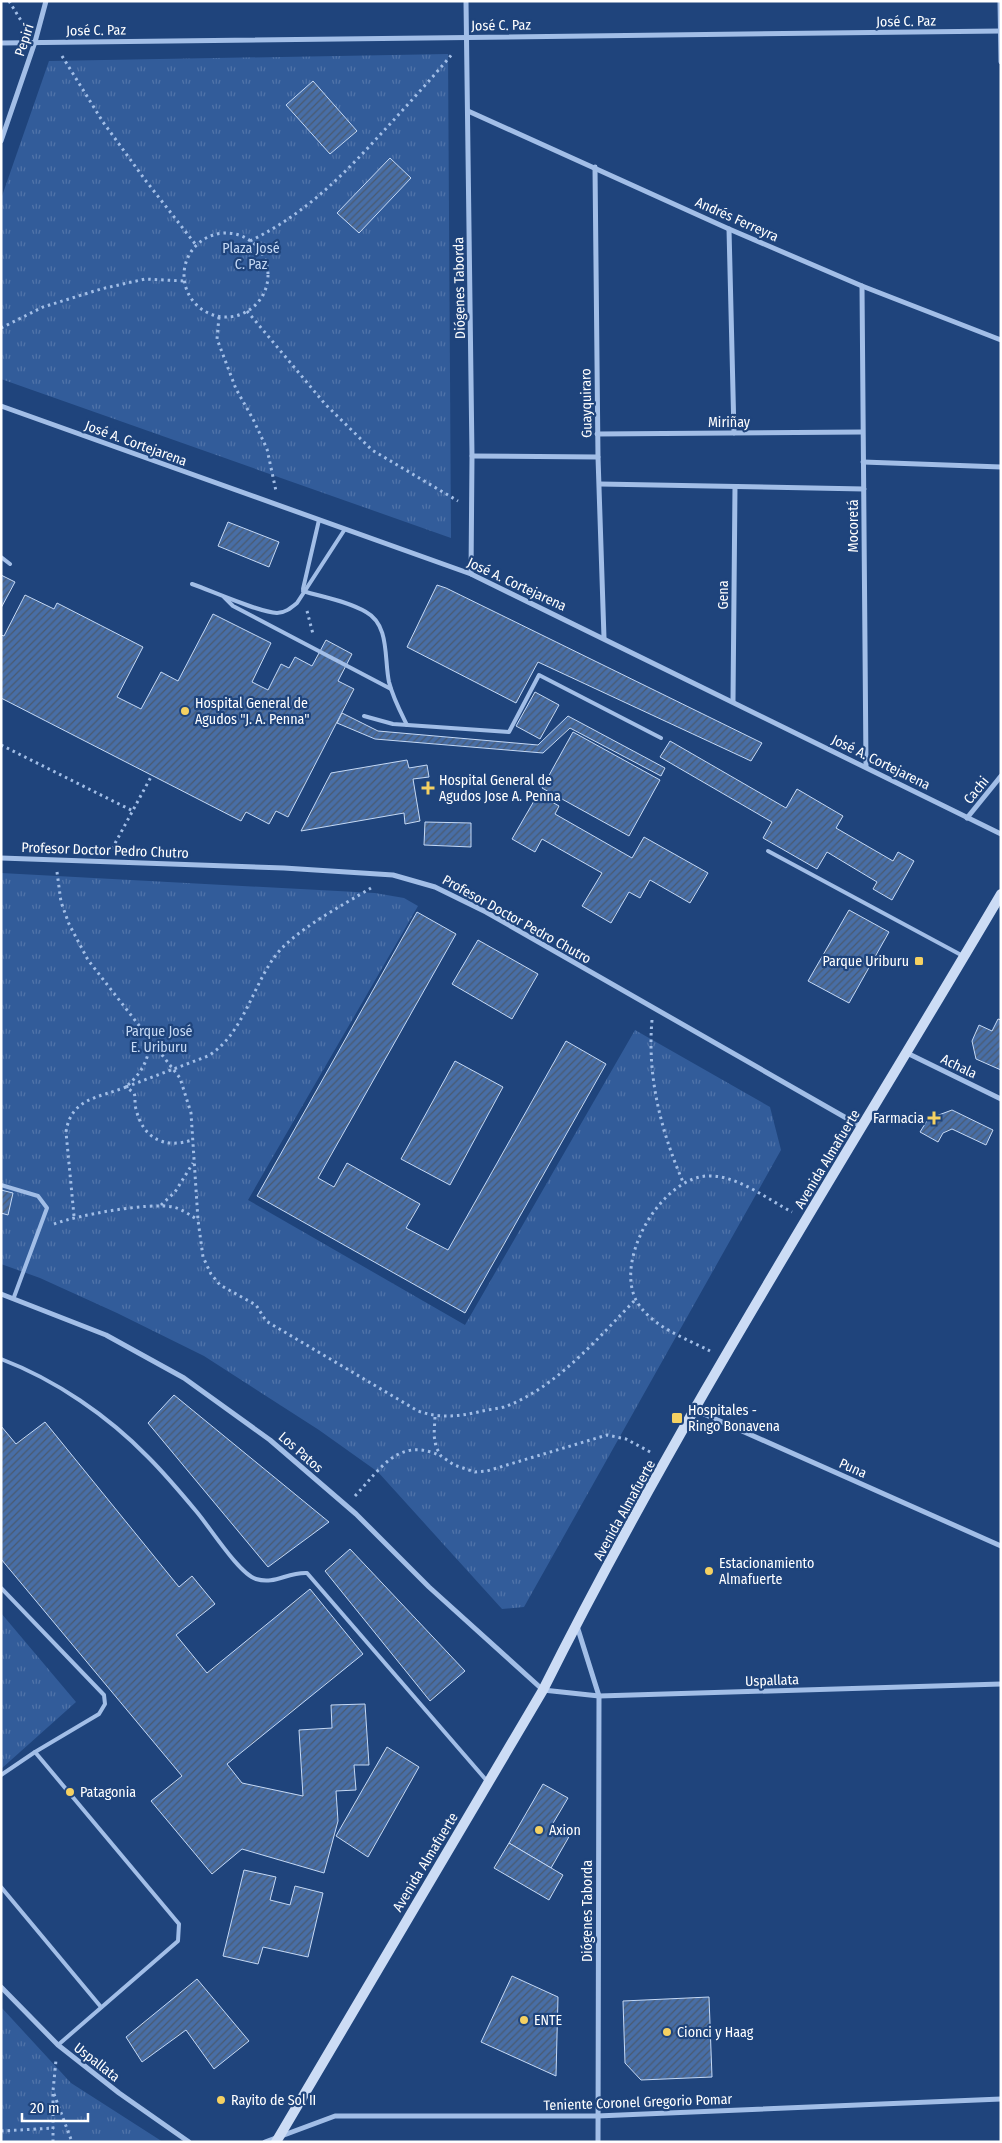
<svg xmlns="http://www.w3.org/2000/svg" width="1002" height="2143" font-family="'Fira Sans Condensed',sans-serif">
	<style>
		.grass { fill: url(#grass-tufts) }
		.building { fill: url(#building-hatch); stroke: #c5d9f5 }
		.lines { fill: none; stroke-linecap: round; stroke-linejoin: round }
		.path { stroke: #a2bee7; stroke-width: 3; stroke-dasharray: 2.5 4; stroke-linecap: butt }
		.service { stroke: #a2bee7; stroke-width: 4 }
		.minor { stroke: #a2bee7; stroke-width: 5 }
		.secondary { stroke: #ccdcf5; stroke-width: 10 }
		.poi-dot { fill: #f5d162; stroke: #1f447c; stroke-width: 2 }
		.labels { text-anchor: middle; stroke-width: 4.5; stroke-linejoin: round; paint-order: stroke }
		.street-label { font-size: 14px; fill: #fff; stroke: #1f447c }
		.park-label { font-size: 14px; fill: #c5d9f5; stroke: #1f447c }
		.poi-label { font-size: 14px; fill: #fff; stroke: #1f447c; text-anchor: start }
	</style>
	<defs>
		<pattern id="grass-tufts" width="24" height="20" patternUnits="userSpaceOnUse" patternTransform="scale(1.25)"><rect width="24" height="20" fill="#325c9a"/><path d="M3 7l-1-3M5 7V3M7 7l1-3M15 17l-1-3M17 17v-4M19 17l1-3" fill="none" stroke="#5174a9"/></pattern>
		<pattern id="building-hatch" width="6" height="6" patternUnits="userSpaceOnUse" patternTransform="scale(1.25)"><rect width="6" height="6" fill="#486ea6"/><path d="M-1 1l2-2M0 6l6-6M5 7l2-2" fill="none" stroke="#4a5a70"/></pattern>
	</defs>
	<rect width="100%" height="100%" fill="#1f447c"/>
	<g class="grass">
		<path d="M448 54 451 538 1 379V199L49 61Z"/>
		<path d="M1 873 375 893 404 898 418 906 248 1200 465 1325 635 1030 770 1107 781 1150 524 1607 502 1609 378 1472 319 1430 204 1356 117 1313 40 1278 1 1264Z"/>
		<path d="M1 1613 76 1702 1 1769Z"/>
		<path d="M1 2007 71 2083 163 2142H1Z"/>
	</g>
	<g class="building">
		<path d="M313 81 357 131 330 154 286 105Z"/>
		<path d="M390 158 411 178 359 233 337 213Z"/>
		<path d="M228 522 279 542 269 567 218 546Z"/>
		<path d="M1 575 15 582 1 608Z"/>
		<path d="M437 585 446 588 762 743 751 761 538 662 516 703 407 647Z"/>
		<path d="M25 595 54 609 57 603 143 647 117 697 141 709 161 672 178 681 213 614 271 643 252 682 268 690 281 664 289 668 295 657 312 666 326 640 352 654 338 681 354 689 288 817 276 811 269 824 246 812 241 821 1 698V635L4 636Z"/>
		<path d="M535 692 559 705 540 739 516 726Z"/>
		<path d="M342 713 378 731 538 745 568 716 665 768 661 776 570 728 543 753 375 739 337 723Z"/>
		<path d="M573 732 660 780 629 836 542 788Z"/>
		<path d="M670 741 786 808 797 789 843 816 836 828 893 861 898 852 914 861 892 900 873 889 877 882 827 852 817 869 763 838 772 822 660 757Z"/>
		<path d="M407 760 409 768 427 765 429 777 413 779 420 821 405 824 404 813 301 831 331 773Z"/>
		<path d="M538 794 559 806 555 814 632 858 644 837 708 873 690 903 650 880 640 898 629 892 611 923 582 906 602 873 542 839 535 852 512 839Z"/>
		<path d="M425 822 471 823V847L424 845Z"/>
		<path d="M849 910 889 932 849 1003 808 981Z"/>
		<path d="M417 912 456 934 318 1178 334 1187 347 1163 420 1204 406 1228 448 1250 566 1041 606 1064 465 1313 257 1196Z"/>
		<path d="M478 940 538 974 512 1019 452 984Z"/>
		<path d="M998 1019 1001 1020V1070L976 1059 972 1041 979 1025 992 1031Z"/>
		<path d="M455 1061 503 1087 450 1185 401 1159Z"/>
		<path d="M952 1110 993 1130 986 1145 952 1129 943 1133 938 1142 920 1132 928 1119Z"/>
		<path d="M1 1190 13 1193 8 1215 1 1213Z"/>
		<path d="M174 1395 329 1522 268 1567 148 1423Z"/>
		<path d="M45 1422 179 1587 192 1576 215 1604 176 1635 207 1673 310 1589 363 1654 227 1764 242 1783 303 1796 299 1730 332 1728 331 1705 365 1704 369 1765H354L356 1790 336 1791 338 1821 324 1873 242 1849 212 1874 151 1801 182 1776 1 1559V1426L16 1444Z"/>
		<path d="M350 1549 465 1671 430 1701 325 1571Z"/>
		<path d="M387 1747 419 1767 368 1857 336 1836Z"/>
		<path d="M543 1784 568 1798 552 1825 570 1835 551 1868 509 1843Z"/>
		<path d="M509 1843 563 1875 549 1900 494 1868Z"/>
		<path d="M244 1870 276 1877 270 1900 290 1905 295 1886 323 1893 308 1957 263 1947 258 1964 223 1956Z"/>
		<path d="M512 1976 558 1997 556 2076 481 2042Z"/>
		<path d="M197 1979 249 2041 214 2069 186 2030 142 2062 126 2037Z"/>
		<path d="M709 1997 712 2077 641 2080 625 2063 623 2001Z"/>
	</g>
	<g class="lines">
		<g class="path">
			<path d="M9 1 25 27"/>
			<path d="M62 56 103 122 146 181 196 245"/>
			<circle cx="226" cy="275" r="42"/>
			<path d="M250 241C309 212 346 172 390 124 411 101 433 77 453 53"/>
			<path d="M247 311 325 404 372 450 458 501"/>
			<path d="M219 317 217 339 236 389 253 419 267 449 276 491"/>
			<path d="M1 328 43 307 101 289 145 279 184 281"/>
			<path d="M307 611 313 634"/>
			<path d="M1 745 133 811"/>
			<path d="M112 849 152 775"/>
			<path d="M57 872 61 902 69 924 88 960 180 1078 191 1113 198 1220 203 1257 211 1274 220 1285 256 1305 266 1321 418 1411C438 1418 457 1417 478 1412 486 1410 495 1409 504 1407 555 1389 599 1337 636 1299"/>
			<path d="M652 1020C647 1077 661 1131 683 1182"/>
			<path d="M128 1085C143 1071 149 1059 150 1039"/>
			<path d="M126 1087 208 1056C242 1035 251 991 273 959 291 932 343 905 371 888"/>
			<path d="M161 1205 175 1192 193 1163"/>
			<path d="M74 1216 66 1132C71 1098 98 1098 126 1087L134 1093C136 1098 134 1103 136 1109 143 1139 165 1149 192 1140"/>
			<path d="M54 1224C78 1215 149 1202 173 1207 182 1209 190 1215 198 1220"/>
			<path d="M710 1351C685 1338 650 1326 636 1300 615 1259 660 1180 706 1176 736 1174 767 1199 792 1212"/>
			<path d="M435 1417 434 1435 436 1447 441 1456 454 1465 475 1472 487 1471 607 1435 626 1439 652 1453"/>
			<path d="M355 1496C381 1468 399 1436 441 1456"/>
			<path d="M54 2094 72 2142"/>
			<path d="M1 2131 54 2128"/>
			<path d="M53 2142V2091L56 2060"/>
		</g>
		<g class="service">
			<path d="M1 557 10 564"/>
			<path d="M192 584C212 591 258 612 277 613 285 613 291 608 297 603L345 529"/>
			<path d="M303 589 319 520"/>
			<path d="M303 591C322 597 348 601 366 612 390 625 384 659 389 682 393 698 400 711 407 725"/>
			<path d="M224 597 233 606 391 689"/>
			<path d="M364 716 393 724 509 732 539 675 661 738"/>
			<path d="M768 851 963 956"/>
			<path d="M1 1185 38 1196 47 1208 14 1297"/>
			<path d="M1 1359C56 1380 108 1416 148 1457 165 1474 181 1493 196 1511 209 1526 239 1574 256 1579 275 1585 287 1572 307 1573L487 1781"/>
			<path d="M1 1588 104 1695 105 1704 99 1714 35 1752"/>
			<path d="M1 1775 35 1752 179 1924 178 1941 58 2045"/>
			<path d="M1 1887 101 2007"/>
		</g>
		<g class="minor">
			<path d="M466 1 472 456 471 574"/>
			<path d="M1000 1 1001 62"/>
			<path d="M1 43 1001 31"/>
			<path d="M468 111 729 229 862 286 1001 340"/>
			<path d="M1 141 35 42 46 1"/>
			<path d="M595 167 598 457 604 638"/>
			<path d="M729 229 734 433"/>
			<path d="M862 286 866 767"/>
			<path d="M1 406 471 574 1001 834"/>
			<path d="M597 434 862 432"/>
			<path d="M472 456 598 457"/>
			<path d="M863 462 1001 467"/>
			<path d="M600 484 864 489"/>
			<path d="M733 702 735 487"/>
			<path d="M967 818 1001 776"/>
			<path d="M1 858 284 868 393 875 435 887 486 912 862 1127"/>
			<path d="M907 1053 1001 1099"/>
			<path d="M1 1294 106 1335 184 1378 270 1440 356 1514 429 1587 543 1690 599 1696 1001 1684"/>
			<path d="M695 1410 1001 1546"/>
			<path d="M577 1626 599 1696 598 2142"/>
			<path d="M1 1987 58 2045 119 2093 189 2142"/>
			<path d="M265 2142 335 2116H597L1001 2099"/>
		</g>
		<path class="secondary" d="M276 2142 543 1690C680 1416 846 1157 1001 894"/>
	</g>
	<g class="poi-dot">
		<circle cx="185" cy="711" r="5"/>
		<path d="M425.5 780.5h5v5h5v5h-5v5h-5v-5h-5v-5h5z"/>
		<rect x="914" y="956" width="10" height="10" rx="2.5"/>
		<path d="M931.5 1110.5h5v5h5v5h-5v5h-5v-5h-5v-5h5z"/>
		<rect x="671" y="1412" width="12" height="12" rx="2.5"/>
		<circle cx="709" cy="1571" r="5"/>
		<circle cx="70" cy="1792" r="5"/>
		<circle cx="539" cy="1830" r="5"/>
		<circle cx="524" cy="2020" r="5"/>
		<circle cx="667" cy="2032" r="5"/>
		<circle cx="221" cy="2100" r="5"/>
	</g>
	<g class="labels">
		<g class="street-label">
			<text transform="translate(906 21) rotate(-1)" y="5">José C. Paz</text>
			<text transform="translate(501 25) rotate(-1)" y="5">José C. Paz</text>
			<text transform="translate(96 30) rotate(-1)" y="5">José C. Paz</text>
			<text transform="translate(24 40) rotate(-72)" y="5">Pepirí</text>
			<text transform="translate(737 219) rotate(24)" y="5">Andrés Ferreyra</text>
			<text transform="translate(459 288) rotate(-91)" y="5">Diógenes Taborda</text>
			<text transform="translate(586 403) rotate(-91)" y="5">Guayquiraro</text>
			<text x="729" y="427">Miriñay</text>
			<text transform="translate(136 443) rotate(20)" y="5">José A. Cortejarena</text>
			<text transform="translate(853 526) rotate(-90)" y="5">Mocoretá</text>
			<text transform="translate(517 584) rotate(25)" y="5">José A. Cortejarena</text>
			<text transform="translate(723 595) rotate(-90)" y="5">Gena</text>
			<text transform="translate(881 762) rotate(26)" y="5">José A. Cortejarena</text>
			<text transform="translate(976 790) rotate(-51)" y="5">Cachi</text>
			<text transform="translate(105 850) rotate(2)" y="5">Profesor Doctor Pedro Chutro</text>
			<text transform="translate(517 919) rotate(29)" y="5">Profesor Doctor Pedro Chutro</text>
			<text transform="translate(959 1066) rotate(26)" y="5">Achala</text>
			<text transform="translate(827 1159) rotate(-59)" y="5">Avenida Almafuerte</text>
			<text transform="translate(301 1452) rotate(41)" y="5">Los Patos</text>
			<text transform="translate(853 1468) rotate(24)" y="5">Puna</text>
			<text transform="translate(624 1510) rotate(-61)" y="5">Avenida Almafuerte</text>
			<text transform="translate(772 1680) rotate(-2)" y="5">Uspallata</text>
			<text transform="translate(425 1862) rotate(-59)" y="5">Avenida Almafuerte</text>
			<text transform="translate(587 1911) rotate(-90)" y="5">Diógenes Taborda</text>
			<text transform="translate(97 2062) rotate(38)" y="5">Uspallata</text>
			<text transform="translate(638 2102) rotate(-2)" y="5">Teniente Coronel Gregorio Pomar</text>
		</g>
		<g class="park-label">
			<text x="251" y="253">Plaza José<tspan x="251" dy="16">C. Paz</tspan></text>
			<text x="159" y="1036">Parque José<tspan x="159" dy="16">E. Uriburu</tspan></text>
		</g>
		<g class="poi-label">
			<text x="195" y="708">Hospital General de<tspan x="195" dy="16">Agudos "J. A. Penna"</tspan></text>
			<text x="439" y="785">Hospital General de<tspan x="439" dy="16">Agudos Jose A. Penna</tspan></text>
			<text x="909" y="966" text-anchor="end">Parque Uriburu</text>
			<text x="924" y="1123" text-anchor="end">Farmacia</text>
			<text x="688" y="1415">Hospitales -<tspan x="688" dy="16">Ringo Bonavena</tspan></text>
			<text x="719" y="1568">Estacionamiento<tspan x="719" dy="16">Almafuerte</tspan></text>
			<text x="80" y="1797">Patagonia</text>
			<text x="549" y="1835">Axion</text>
			<text x="534" y="2025">ENTE</text>
			<text x="677" y="2037">Cionci y Haag</text>
			<text x="231" y="2105">Rayito de Sol II</text>
		</g>
	</g>
	<rect width="1002" height="2143" fill="none" stroke="#ffffff" stroke-width="5"/>
	<path d="M22 2113v8h66v-8" fill="none" stroke="#ffffff" stroke-width="2.5"/>
	<text x="30" y="2113" font-size="15" fill="#ffffff" stroke="#1f447c" stroke-width="4" paint-order="stroke">20 m</text>
</svg>
